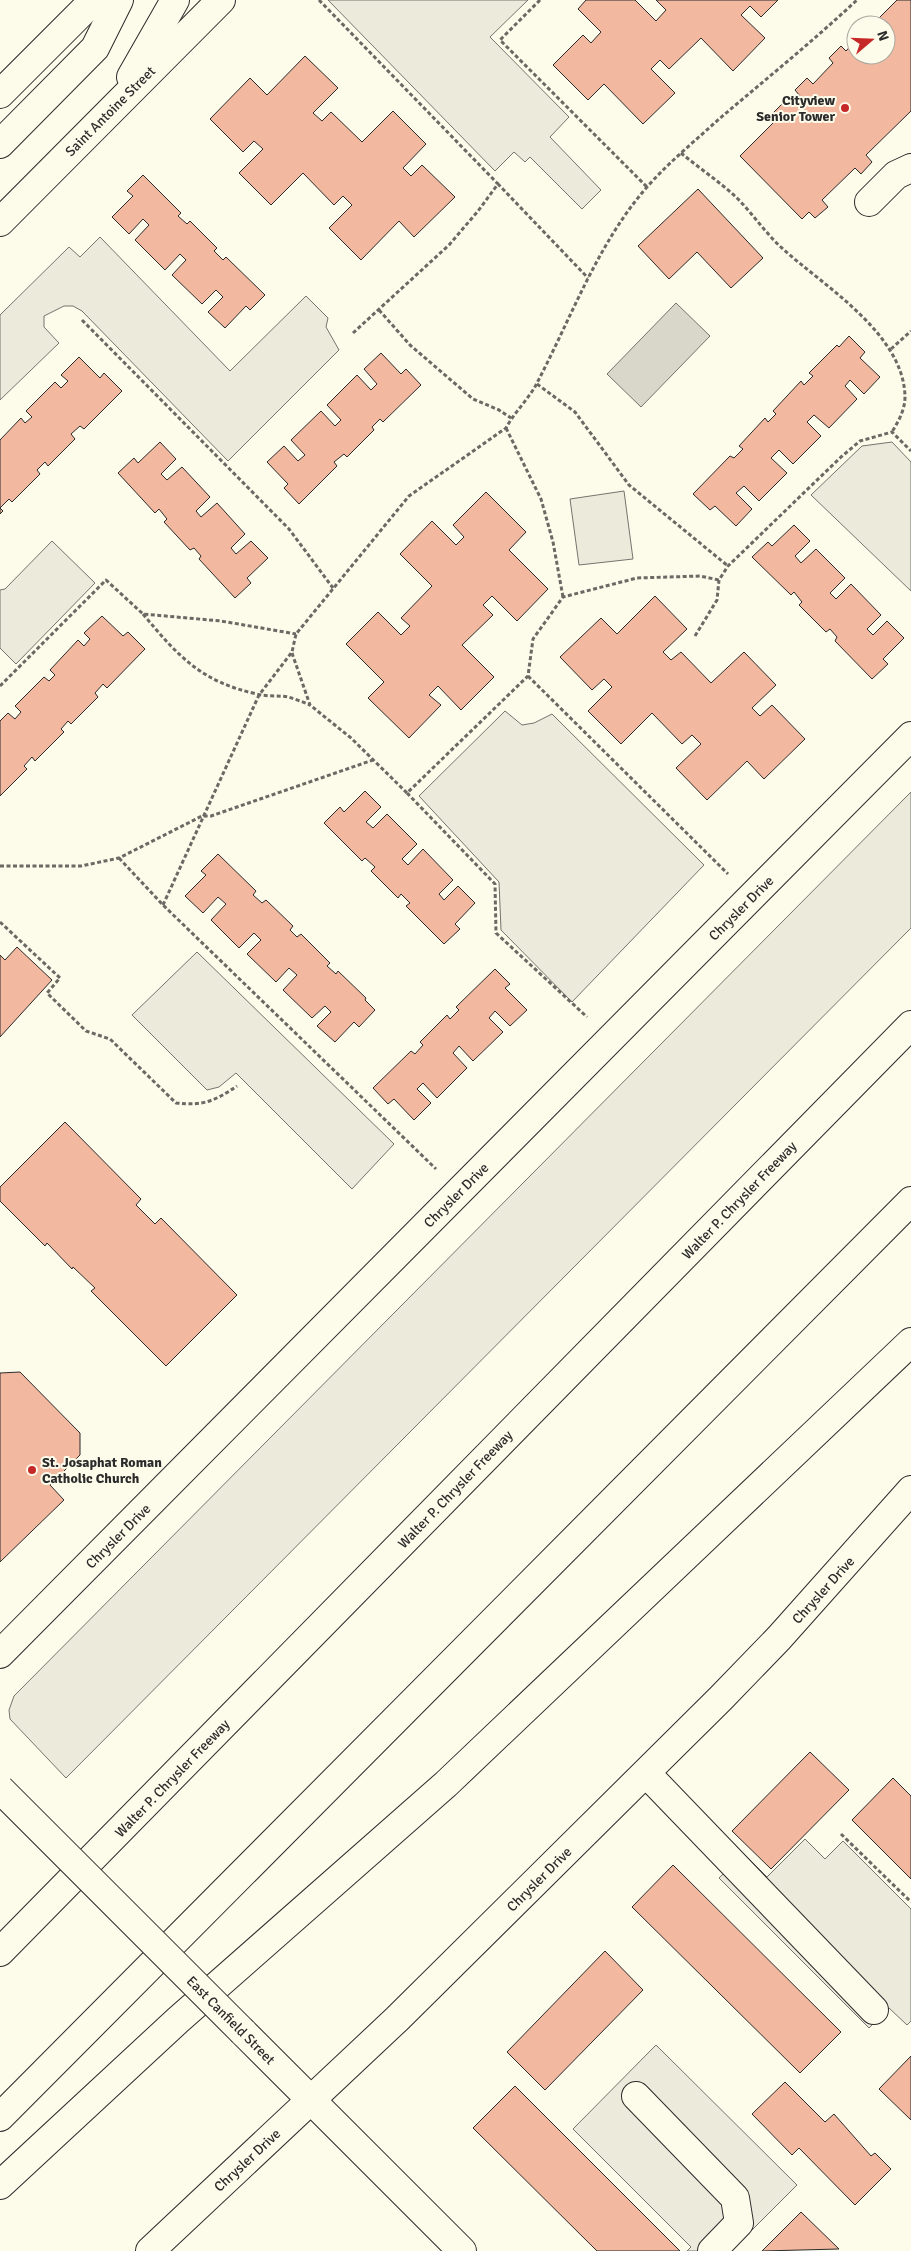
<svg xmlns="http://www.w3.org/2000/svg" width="911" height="2251" font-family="Signika,sans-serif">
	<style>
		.green { fill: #ecebdb; stroke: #74746e }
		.parking { fill: #eceadb; stroke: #74746e }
		.water { fill: #d8d7c9; stroke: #74746e }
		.building { fill: #f2b8a0; stroke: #2b2b2b }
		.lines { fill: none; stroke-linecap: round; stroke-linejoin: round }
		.minor-casing { stroke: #2b2b2b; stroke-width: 30 }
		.highway-casing { stroke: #2b2b2b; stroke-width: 30 }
		.path { stroke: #6a6964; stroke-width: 3; stroke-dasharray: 4 2.5; stroke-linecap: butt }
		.minor { stroke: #fdfbea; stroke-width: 28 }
		.highway { stroke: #fdfbea; stroke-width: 28 }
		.minor-bridge-casing { stroke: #2b2b2b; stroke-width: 30; stroke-linecap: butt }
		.minor-bridge { stroke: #fdfbea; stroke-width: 28 }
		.poi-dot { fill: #c62828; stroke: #fdfbea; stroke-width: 2 }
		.labels { text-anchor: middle; stroke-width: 4; stroke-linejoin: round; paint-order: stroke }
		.poi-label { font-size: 14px; font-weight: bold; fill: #2b2b2b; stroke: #fdfbea; text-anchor: end }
		.street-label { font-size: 14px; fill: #2b2b2b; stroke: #fdfbea }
	</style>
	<rect width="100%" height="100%" fill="#fdfbea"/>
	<g class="green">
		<path d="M624 491 633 559 579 565 570 499Z"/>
		<path d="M911 792V928L66 1778 10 1719 9 1710 14 1696Z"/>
	</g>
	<g class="parking">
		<path d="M328 0H528L490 37 569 117 550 137 601 190 582 209 530 157 525 162 514 152 495 171Z"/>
		<path d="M100 237 230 371 306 296 328 318 326 327 339 350 228 461 82 311 73 306H64L44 316V327L59 343 0 400V315L69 247 80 257Z"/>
		<path d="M892 442 911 462V591L811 495 862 446Z"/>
		<path d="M52 541 95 583 16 664 0 648V590L5 589Z"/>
		<path d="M505 711 522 725 534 723 552 714 704 865 572 1002 501 930 499 882 419 796Z"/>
		<path d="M197 952 394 1144 352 1189 236 1073 219 1087 207 1090 132 1015Z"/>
		<path d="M805 1839 825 1859 843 1841 911 1909V2021L907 2025 889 2008 869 2028 719 1878 744 1854 767 1877Z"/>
		<path d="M656 2045 797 2185 731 2251H687L691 2247 573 2129Z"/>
	</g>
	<path class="water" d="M676 303 710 336 641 407 607 374Z"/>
	<g class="building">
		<path d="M586 0H635L656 21 666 10 656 0H778L761 17 750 6 741 15 765 38 733 71 701 38 669 69 660 60 651 69 675 93 643 124 604 84 588 100 553 65 583 35 591 43 601 32 578 9Z"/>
		<path d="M897 0H911V111L866 155 872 162 861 174 855 168 822 200 828 207 815 218 809 212 802 219 740 156 778 118 773 113 786 100 791 105 800 96 795 90 807 78 813 84 833 63 829 58 841 46 846 51 855 41 850 36 856 30V55H886V25H872Z"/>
		<path d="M305 56 338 88 313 113 322 121 331 112 362 142 393 111 426 144 403 168 411 176 422 165 455 197 414 237 399 221 361 260 329 228 352 205 343 196 334 205 303 173 271 205 239 173 263 149 254 141 243 152 210 119 250 78 267 95Z"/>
		<path d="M143 175 181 213 178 216 187 224 190 221 217 248 214 251 223 260 226 257 265 295 250 310 246 306 225 328 208 312 223 297 216 290 202 304 172 275 186 260 180 254 165 270 135 240 149 225 143 219 129 234 112 217 133 196 127 191Z"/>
		<path d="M698 189 763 258 731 288 697 252 669 279 638 246Z"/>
		<path d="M849 336 865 352 860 358 880 377 864 394 850 380 845 386 857 399 829 428 814 415 807 422 821 436 793 464 779 450 771 458 787 473 759 501 744 486 736 493 752 509 736 526 715 506 710 510 693 494 730 456 734 458 743 449 739 446 765 418 768 422 776 414 773 411 801 381 804 385 813 376 809 373 837 345 839 347Z"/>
		<path d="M381 353 401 374 406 369 421 385 383 422 380 419 372 427 374 430 347 457 344 454 334 462 337 466 299 504 284 488 288 484 267 462 284 446 298 461 305 455 291 440 321 411 335 426 341 420 327 405 357 375 371 390 377 384 364 369Z"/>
		<path d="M79 357 100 378 104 373 122 391 84 429 80 426 71 434 75 439 48 466 45 462 37 470 40 474 12 502 9 499 0 508 3 511 0 514V440L21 418 25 423 32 417 26 411 55 382 61 388 68 381 61 375Z"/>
		<path d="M160 442 176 459 161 474 167 480 182 467 210 497 196 511 201 517 217 503 245 534 231 548 236 554 251 541 268 558 247 578 251 583 235 598 199 559 201 556 194 548 190 550 164 522 167 519 159 509 155 513 118 473 134 458 138 463Z"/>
		<path d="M486 492 526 532 509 550 548 589 517 621 492 596 483 605 493 615 462 645 494 677 461 710 438 686 429 695 441 705 409 738 368 698 384 682 346 644 378 612 401 635 410 626 401 618 432 586 400 554 432 521 456 545 464 537 453 525Z"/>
		<path d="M794 525 810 541 795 556 801 563 816 549 845 578 830 593 836 599 851 584 881 615 867 629 873 635 887 621 904 638 883 659 888 664 872 679 835 641 837 637 830 629 826 632 799 605 802 602 794 592 791 595 752 557 768 542 772 546Z"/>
		<path d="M655 596 687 629 663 652 671 660 681 652 711 683 744 652 776 685 752 708 760 716 772 705 805 739 764 779 747 761 707 800 676 768 701 744 692 735 682 744 652 713 621 744 588 711 612 687 604 679 592 690 560 657 601 618 617 634Z"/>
		<path d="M102 616 123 636 128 632 145 649 107 688 103 684 95 693 98 697 71 724 68 721 61 729 64 732 35 761 32 757 24 766 27 769 0 796V721L8 713 15 719 21 712 15 706 44 677 49 681 55 675 50 670 78 640 84 646 90 639 84 633Z"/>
		<path d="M365 791 381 807 366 822 373 828 387 814 417 844 402 859 408 865 423 849 453 880 439 894 444 900 458 886 475 903 455 924 460 929 444 944 406 906 410 903 401 894 398 898 371 871 375 867 365 858 362 861 324 823 340 807 344 812Z"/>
		<path d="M218 854 256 891 253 895 262 903 266 900 293 926 290 930 297 937 301 934 330 963 327 966 336 974 338 971 366 998 365 1000 375 1010 359 1027 354 1022 335 1042 317 1026 331 1012 325 1006 312 1018 283 990 297 975 289 968 276 982 247 954 261 940 254 933 239 948 211 920 226 904 218 897 203 913 185 896 206 875 201 871Z"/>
		<path d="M17 947 52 980 0 1037V955L5 960Z"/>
		<path d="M495 969 510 984 505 988 527 1010 510 1026 495 1011 489 1018 503 1032 473 1061 459 1046 453 1053 467 1068 437 1098 423 1083 417 1089 431 1103 414 1120 394 1099 388 1104 373 1088 411 1051 415 1054 423 1045 420 1042 447 1015 450 1019 459 1010 456 1007Z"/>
		<path d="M65 1122 141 1199 136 1205 155 1224 161 1218 237 1295 166 1366 91 1291 95 1288 73 1267 72 1269 47 1243 45 1246 0 1201V1187Z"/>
		<path d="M20 1372 80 1433V1455L50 1485 64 1500 0 1562V1373Z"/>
		<path d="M810 1752 849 1790 771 1869 732 1831Z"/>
		<path d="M893 1778 911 1796V1879L852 1820Z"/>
		<path d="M673 1865 841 2032 800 2073 632 1907Z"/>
		<path d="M605 1951 643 1990 545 2090 507 2052Z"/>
		<path d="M911 2056V2120L879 2089Z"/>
		<path d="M785 2082 825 2122 834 2114 871 2156 875 2153 891 2169 855 2205 799 2148 792 2155 752 2114Z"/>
		<path d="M515 2086 680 2251H597L473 2128Z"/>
		<path d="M801 2212 839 2249 762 2251Z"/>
	</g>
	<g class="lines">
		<g class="minor-casing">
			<g id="minor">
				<path d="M131 77 175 0"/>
				<path d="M0 94 94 0"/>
				<path d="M0 144 95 48 119 0"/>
				<path d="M869 202 896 175 911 168"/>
				<path d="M0 222 221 0"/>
				<path d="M0 1654 911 736"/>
				<path d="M646 1773 874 2010"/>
				<path d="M243 2032 462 2251"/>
				<path d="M636 2096 735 2198 739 2223 712 2251"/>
				<path d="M150 2251 397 2019 721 1698 779 1638 911 1490"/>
			</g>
		</g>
		<g class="highway-casing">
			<g id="highway">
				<path d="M0 1952 911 1025"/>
				<path d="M0 2117 911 1201"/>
				<path d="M0 2185 178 2020 446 1784 911 1342"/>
			</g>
		</g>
		<g class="path">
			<path d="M319 0 498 184"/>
			<path d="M540 0 500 40 647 187"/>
			<path d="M681 153C699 168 720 182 737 198 753 214 766 234 783 249 825 287 904 334 905 397 905 410 898 422 892 432"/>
			<path d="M379 310 410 345 473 399 499 410 511 418"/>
			<path d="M82 320 289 529 333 588"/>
			<path d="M353 333 449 245 478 211 498 184 588 278"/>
			<path d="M891 349 911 331"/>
			<path d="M537 384 575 412 629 485 728 566"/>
			<path d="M506 428 541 499 553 542 563 597"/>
			<path d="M143 614C178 656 201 682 257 694 267 697 278 695 288 697 295 699 303 702 310 705"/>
			<path d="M695 636 717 600 719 580 728 566 841 457 860 441 892 432 911 451"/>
			<path d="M292 653 310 705 351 738 407 793 528 676 533 639 563 597 637 578 700 576 719 580"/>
			<path d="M528 676 728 874"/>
			<path d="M0 686 106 580 143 614 221 621 296 634"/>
			<path d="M407 793 495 884 496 933 587 1017"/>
			<path d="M119 858 163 905 436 1169"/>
			<path d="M0 866H81L119 858 202 816H211L373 760"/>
			<path d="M163 905 259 695 292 652 296 634 409 496 506 428C515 411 530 398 538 381 572 316 598 243 647 187 669 162 695 141 719 119 765 80 813 41 857 0"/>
			<path d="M0 922 60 978 47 993 86 1031 110 1039 176 1103C203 1106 215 1101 237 1086"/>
			<path d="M841 1834 911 1902"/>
		</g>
		<use href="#minor" class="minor"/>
		<use href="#highway" class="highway"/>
		<g class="minor-bridge-casing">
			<path id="minor-bridge" d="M0 1789 243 2032"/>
		</g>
		<use href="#minor-bridge" class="minor-bridge"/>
	</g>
	<g class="poi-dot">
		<circle cx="845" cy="108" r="5"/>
		<circle cx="32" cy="1470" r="5"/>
	</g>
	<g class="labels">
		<g class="poi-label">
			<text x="835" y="105">Cityview<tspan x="835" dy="16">Senior Tower</tspan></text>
			<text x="42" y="1467" text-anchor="start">St. Josaphat Roman<tspan x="42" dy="16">Catholic Church</tspan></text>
		</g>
		<g class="street-label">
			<text transform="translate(110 111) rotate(-45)" y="5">Saint Antoine Street</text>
			<text transform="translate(741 908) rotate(-45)" y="5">Chrysler Drive</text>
			<text transform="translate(456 1195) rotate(-45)" y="5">Chrysler Drive</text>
			<text transform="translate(739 1200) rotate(-46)" y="5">Walter P. Chrysler Freeway</text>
			<text transform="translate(455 1489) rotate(-46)" y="5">Walter P. Chrysler Freeway</text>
			<text transform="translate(118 1536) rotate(-45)" y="5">Chrysler Drive</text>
			<text transform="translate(823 1590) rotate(-48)" y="5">Chrysler Drive</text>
			<text transform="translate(172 1778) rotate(-46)" y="5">Walter P. Chrysler Freeway</text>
			<text transform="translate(539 1879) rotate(-45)" y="5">Chrysler Drive</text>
			<text transform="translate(231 2020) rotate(45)" y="5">East Canfield Street</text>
			<text transform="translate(247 2160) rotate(-43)" y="5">Chrysler Drive</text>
		</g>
	</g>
	<g transform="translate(871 40) rotate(71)"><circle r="24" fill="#fdfbea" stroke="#a9a89e"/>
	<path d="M0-4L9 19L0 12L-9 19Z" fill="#c62828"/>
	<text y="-8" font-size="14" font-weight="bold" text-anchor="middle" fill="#2b2b2b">N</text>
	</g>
</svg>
